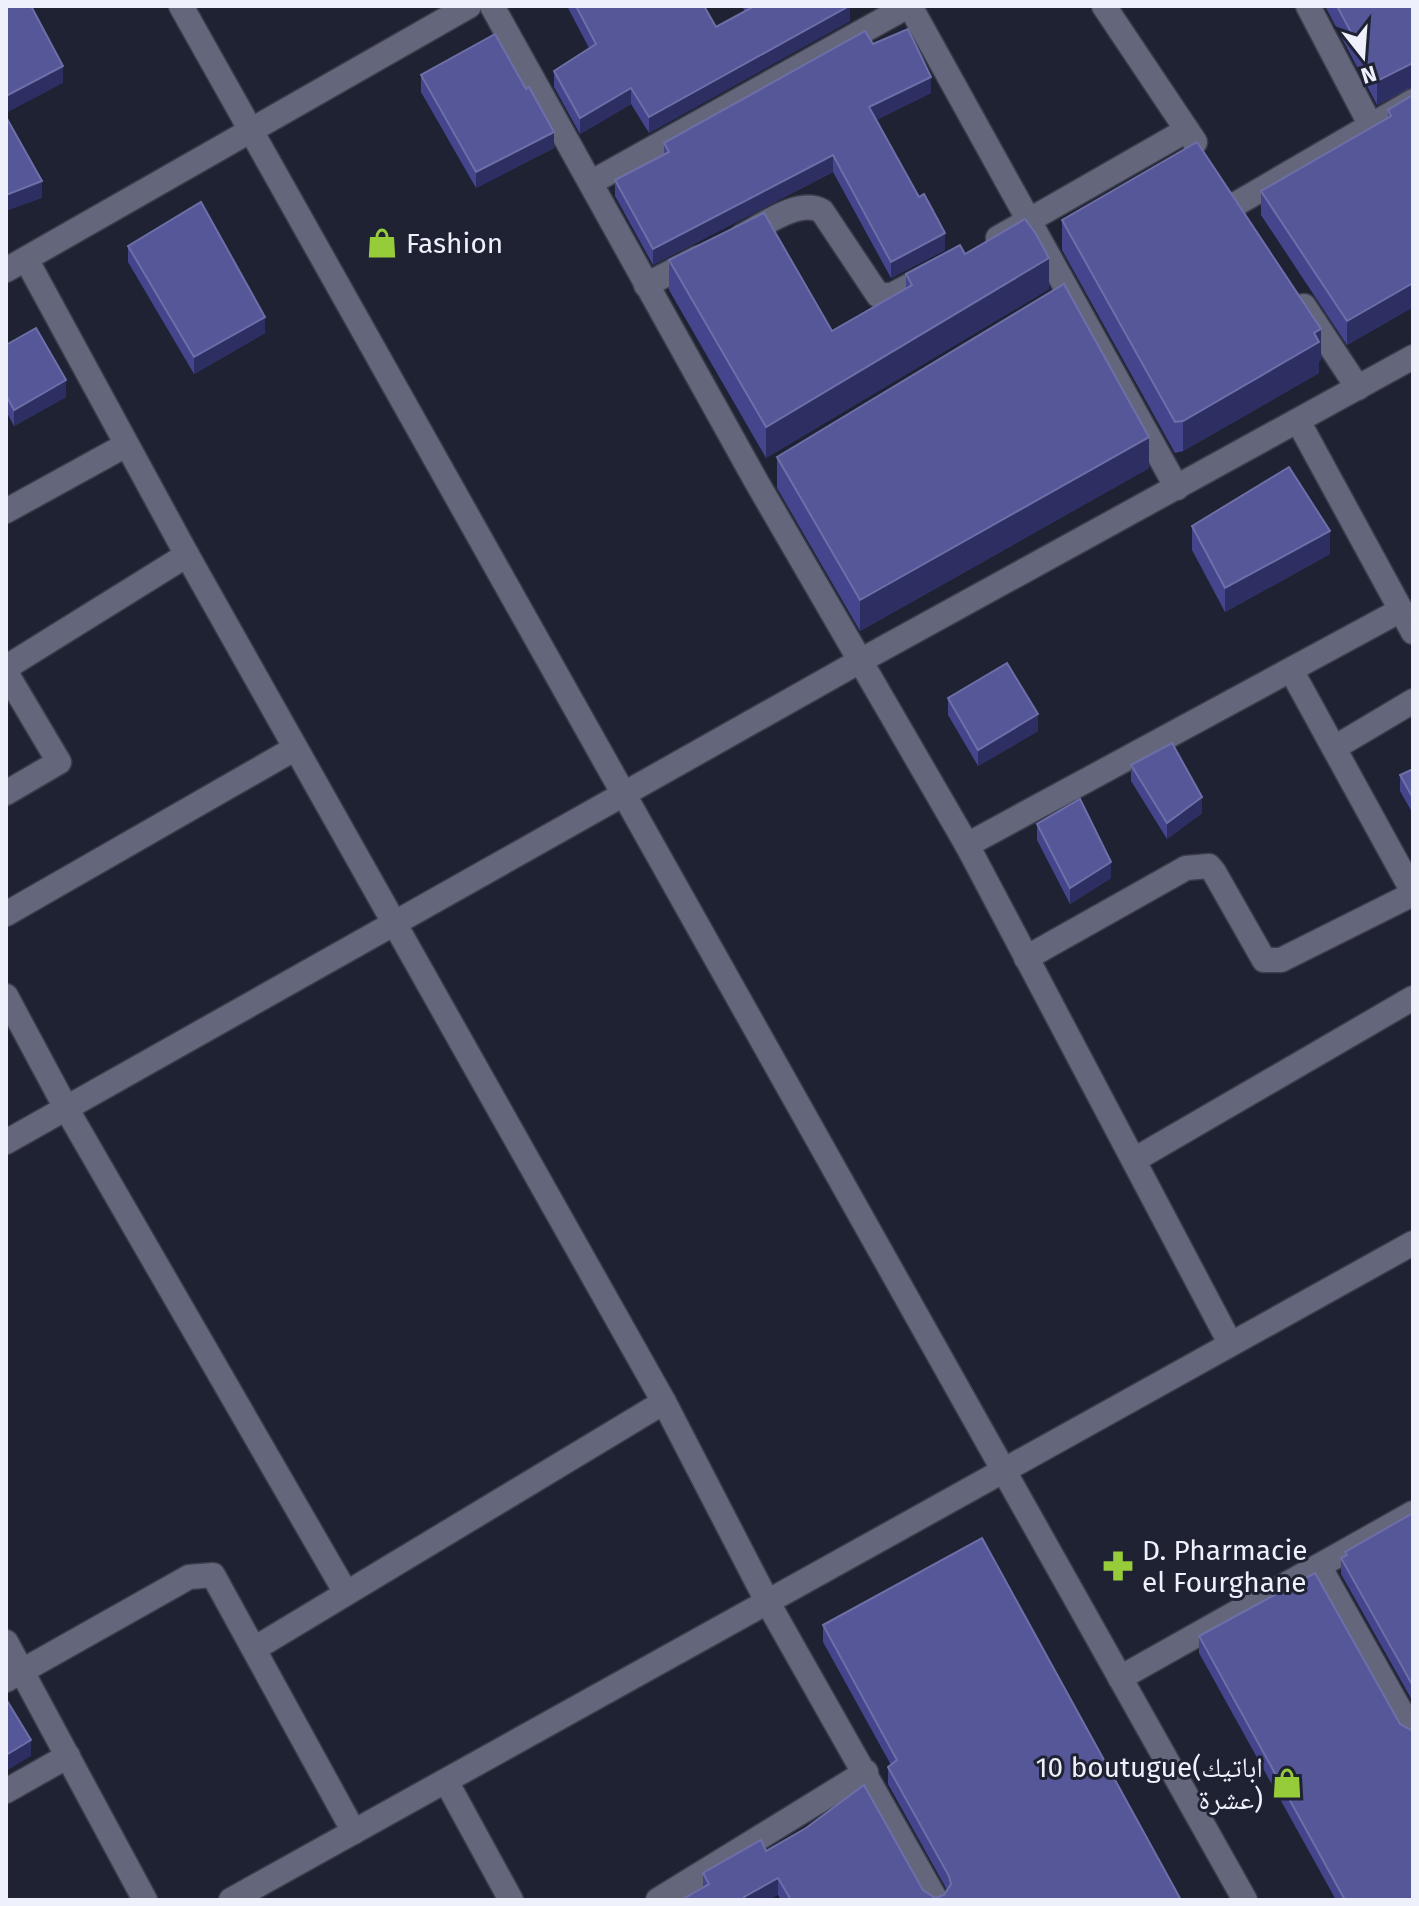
<svg xmlns="http://www.w3.org/2000/svg" width="1419" height="1906" font-family="'Fira Sans','Noto Naskh Arabic',sans-serif">
	<style>
		.lines { fill: none; stroke-linecap: round; stroke-linejoin: round }
		.minor-casing { stroke: #3b3d4b; stroke-width: 27 }
		.tertiary-casing { stroke: #3b3d4b; stroke-width: 27 }
		.minor { stroke: #64677b; stroke-width: 24 }
		.tertiary { stroke: #64677b; stroke-width: 24 }
		.wall { fill: #44458c }
		.shaded-wall { fill: #2d2f63 }
		.building { fill: #565798; stroke: #6e6fa8; stroke-width: 2 }
		.labels { text-anchor: middle; stroke-width: 6; stroke-linejoin: round; paint-order: stroke }
		.poi-label { font-size: 28px; fill: #eef0fb; stroke: #1f2232; text-anchor: start }
	</style>
	<rect width="100%" height="100%" fill="#1f2232"/>
	<g class="lines">
		<g class="minor-casing">
			<g id="minor">
				<path d="M492 6 756 481 967 845 1230 1343"/>
				<path d="M910 6 1177 488"/>
				<path d="M1104 6 1195 142"/>
				<path d="M1308 6 1371 126"/>
				<path d="M592 182 908 6"/>
				<path d="M1236 204 1413 101"/>
				<path d="M742 236C764 225 799 198 822 211L878 295H892L934 273"/>
				<path d="M998 238 1187 130"/>
				<path d="M26 259 187 555 664 1402 768 1603 936 1900"/>
				<path d="M6 270 469 6"/>
				<path d="M646 285 698 258"/>
				<path d="M1304 306 1358 388"/>
				<path d="M1298 421 1413 632"/>
				<path d="M6 511 126 445"/>
				<path d="M1291 670 1413 892"/>
				<path d="M1334 748 1413 701"/>
				<path d="M6 793 59 762 8 676 10 665 187 555"/>
				<path d="M967 845 1401 610"/>
				<path d="M6 914 294 749"/>
				<path d="M1026 958 1186 868 1209 866 1214 872 1264 960H1281L1413 894"/>
				<path d="M6 996 66 1108 346 1593"/>
				<path d="M6 1142 860 661 1413 357"/>
				<path d="M1134 1160 1413 998"/>
				<path d="M1319 1566 1413 1733"/>
				<path d="M6 1642 145 1900"/>
				<path d="M254 1649 664 1402"/>
				<path d="M1120 1678 1413 1513"/>
				<path d="M6 1680 189 1577 213 1575 354 1832"/>
				<path d="M446 1781 511 1900"/>
				<path d="M6 1791 68 1756"/>
				<path d="M231 1900 1413 1243"/>
				<path d="M658 1900 866 1772"/>
			</g>
		</g>
		<g class="tertiary-casing">
			<path id="tertiary" d="M181 6 1245 1900"/>
		</g>
		<use href="#minor" class="minor"/>
		<use href="#tertiary" class="tertiary"/>
	</g>
	<g class="wall">
		<path d="M567 6H704L716 27 745 12 742 6H850V21L649 133 631 104 580 134 554 87V71L589 48Z"/>
		<path d="M1325 6H1413V86L1377 105Z"/>
		<path d="M873 44 931 93 876 120 945 250 891 278 833 172 653 265 615 196V180L664 154V143Z"/>
		<path d="M421 75 554 148 476 188 421 92Z"/>
		<path d="M1413 95V307L1347 345 1261 215V191L1388 117V110Z"/>
		<path d="M1062 220 1321 360 1319 361V373L1183 451 1175 453 1062 250Z"/>
		<path d="M128 246 265 333 194 374 128 262Z"/>
		<path d="M965 254 1049 289 766 458 669 290V260L832 331 906 288V274Z"/>
		<path d="M6 345 66 397 14 426 6 411Z"/>
		<path d="M777 457 1149 468 860 631 777 488Z"/>
		<path d="M1192 526 1330 554 1225 612 1192 550Z"/>
		<path d="M948 698 1038 731 978 766 948 715Z"/>
		<path d="M1131 765 1202 813 1167 839 1131 781Z"/>
		<path d="M1413 769V814L1400 791V775Z"/>
		<path d="M1037 824 1111 878 1070 904 1037 840Z"/>
		<path d="M1413 1513V1702L1341 1574V1558L1345 1556V1552Z"/>
		<path d="M823 1625 1181 1900H781L778 1895 703 1888V1873L766 1851 923 1890 935 1898 944 1895 947 1890 888 1784V1767L891 1765 823 1642Z"/>
		<path d="M1199 1636 1400 1724 1412 1732 1413 1900H1336L1199 1653Z"/>
	</g>
	<g class="shaded-wall">
		<path d="M849 6H850V21L649 133V117Z"/>
		<path d="M1412 63V86L1377 105V81Z"/>
		<path d="M63 66V83L6 113V96Z"/>
		<path d="M931 77V93L869 124V107Z"/>
		<path d="M631 88V104L580 134V118Z"/>
		<path d="M554 132V148L476 188V172Z"/>
		<path d="M833 155V172L653 265V249Z"/>
		<path d="M42 181V198L6 211V195Z"/>
		<path d="M945 233V250L891 278V262Z"/>
		<path d="M1049 258V289L766 458V427Z"/>
		<path d="M1413 283V307L1347 345V321Z"/>
		<path d="M265 317V333L194 374V357Z"/>
		<path d="M1321 329V360L1319 361V373L1183 451V421Z"/>
		<path d="M66 380V397L14 426V410Z"/>
		<path d="M1149 437V468L860 631V600Z"/>
		<path d="M1330 531V554L1225 612V588Z"/>
		<path d="M1038 714V731L978 766V750Z"/>
		<path d="M1202 797V813L1167 839V823Z"/>
		<path d="M1111 862V878L1070 904V888Z"/>
		<path d="M31 1740V1756L6 1771V1755Z"/>
		<path d="M778 1878V1895L769 1900H744V1897Z"/>
	</g>
	<g class="building">
		<path d="M6 6H31L63 66 6 96Z"/>
		<path d="M576 6H704L716 27 751 8 750 6H849L649 117 631 88 580 118 554 71 596 44Z"/>
		<path d="M1337 6H1413V63L1377 81Z"/>
		<path d="M908 29 931 77 869 107 919 197 924 194 945 233 891 262 833 155 653 249 615 180 669 152 664 143 865 31 873 44Z"/>
		<path d="M495 34 526 89 529 87 554 132 476 172 421 75Z"/>
		<path d="M1413 95V283L1347 321 1261 191 1391 116 1388 110Z"/>
		<path d="M6 117 42 181 6 195Z"/>
		<path d="M1197 142 1321 329 1314 333 1319 342 1183 421 1175 422 1062 220Z"/>
		<path d="M201 202 265 317 194 357 128 246Z"/>
		<path d="M764 213 832 331 912 285 906 274 960 245 965 254 1025 219 1036 234 1049 258 766 427 669 260Z"/>
		<path d="M1064 284 1149 437 860 600 777 457Z"/>
		<path d="M36 328 66 380 14 410 6 395V345Z"/>
		<path d="M1289 467 1330 531 1225 588 1192 526Z"/>
		<path d="M1007 663 1038 714 978 750 948 698Z"/>
		<path d="M1172 743 1202 797 1167 823 1131 765Z"/>
		<path d="M1413 769V798L1400 775Z"/>
		<path d="M1080 799 1111 862 1070 888 1037 824Z"/>
		<path d="M1413 1513V1686L1341 1558 1347 1555 1345 1552Z"/>
		<path d="M982 1538 1181 1900H791L778 1878 744 1897 746 1900H681L709 1884 703 1873 761 1840 766 1851 806 1828 864 1785 923 1890 935 1898 944 1895 951 1884 949 1876 888 1767 897 1760 823 1625Z"/>
		<path d="M1315 1573 1400 1724 1413 1731V1900H1345L1199 1636Z"/>
		<path d="M6 1699 31 1740 6 1755Z"/>
	</g>
	<defs>
		<g id="shop-bare" transform="scale(2.4)"><path d="M-5-2.5h2.3a2.7 3.5 0 0 1 5.4 0H5L5.5 6h-11ZM-1.5-2.5h3a1.5 2.3 0 0 0-3 0Z" fill="#96cc3a" stroke="#1f2232" stroke-width="2.5" paint-order="stroke"/></g>
		<g id="pharmacy-bare" transform="scale(2.4)"><path d="M-2-6h4v4h4v4h-4v4h-4v-4h-4v-4h4Z" fill="#96cc3a" stroke="#1f2232" stroke-width="2.5" paint-order="stroke"/></g>
	</defs>
	<g fill-rule="evenodd">
		<use href="#shop-bare" x="382" y="243"/>
		<use href="#pharmacy-bare" x="1118" y="1566"/>
		<use href="#shop-bare" x="1287" y="1783"/>
	</g>
	<g class="labels">
		<g class="poi-label">
			<text x="406" y="253">Fashion</text>
			<text x="1142" y="1560">D. Pharmacie<tspan x="1142" dy="32">el Fourghane</tspan></text>
			<text x="1263" y="1777" text-anchor="end">10 boutugue(اباتيك<tspan x="1263" dy="32">عشرة)</tspan></text>
		</g>
	</g>
	<rect width="1419" height="1906" fill="none" stroke="#eef0fb" stroke-width="16"/>
	<g transform="translate(1363 56) rotate(163)" stroke="#1f2232" stroke-width="6" paint-order="stroke">
	<path d="M0-6L14 30L0 20L-14 30Z" fill="#eef0fb"/>
	<text y="-12" font-size="22" font-weight="bold" text-anchor="middle" fill="#eef0fb">N</text>
	</g>
</svg>
